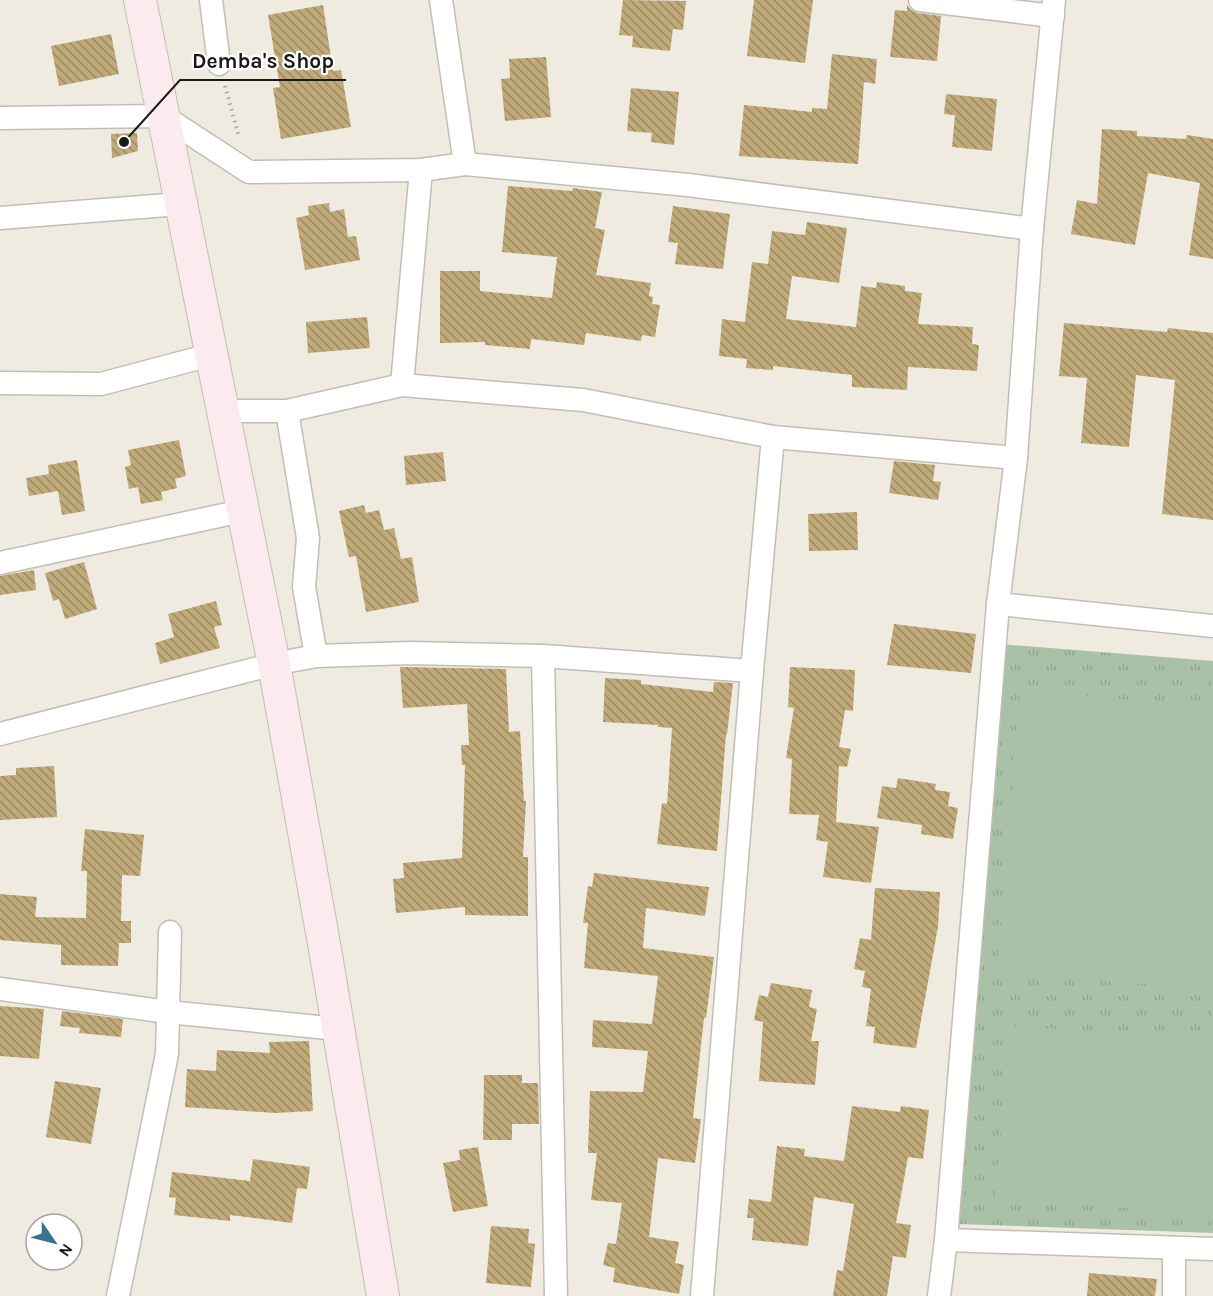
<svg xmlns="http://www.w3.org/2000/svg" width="1213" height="1296" font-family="Karla,sans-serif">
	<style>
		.park { fill: url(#park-tufts) }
		.pitch { fill: #a9c1a7 }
		.building { fill: url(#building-back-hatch) }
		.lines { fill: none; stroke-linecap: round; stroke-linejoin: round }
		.street-casing { stroke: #c2beb3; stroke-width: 25 }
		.secondary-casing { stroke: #c2beb3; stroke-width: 34 }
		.path { stroke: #aba79f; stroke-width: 4; stroke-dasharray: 1.5 4.5; stroke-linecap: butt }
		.street { stroke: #fff; stroke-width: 22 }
		.secondary { stroke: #fcebee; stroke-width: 32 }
		.leader { fill: none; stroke: #1b1915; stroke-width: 2 }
		.callout-dot { fill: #1b1915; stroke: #fff; stroke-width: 2 }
		.callout-label { font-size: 21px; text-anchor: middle; font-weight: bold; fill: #1b1915; stroke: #fff; stroke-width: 4.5; stroke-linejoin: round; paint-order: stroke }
	</style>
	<defs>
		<pattern id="park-tufts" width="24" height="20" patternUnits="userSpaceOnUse" patternTransform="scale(1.5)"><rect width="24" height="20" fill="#a9c1a7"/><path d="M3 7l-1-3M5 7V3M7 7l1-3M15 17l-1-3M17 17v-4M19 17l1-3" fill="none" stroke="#91a58f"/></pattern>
		<pattern id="building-back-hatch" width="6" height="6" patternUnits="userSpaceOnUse" patternTransform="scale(1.5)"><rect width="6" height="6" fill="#c1aa7a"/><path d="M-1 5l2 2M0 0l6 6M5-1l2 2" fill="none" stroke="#9c8a63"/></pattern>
	</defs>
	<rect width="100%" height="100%" fill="#f0ebe0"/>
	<path class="park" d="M999 644 1213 661V1233L958 1224Z"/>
	<g class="pitch">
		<path d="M1020 691 1213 706V989L997 973Z"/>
		<path d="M1009 1026 1213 1039V1214L996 1199Z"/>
	</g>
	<g class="building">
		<path d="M623 0 686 1 683 30 673 29 670 51 632 47 633 36 619 35Z"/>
		<path d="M754 0H813L805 63 747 56Z"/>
		<path d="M323 5 333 71 341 70 351 127 281 139 273 88 280 87 268 15Z"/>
		<path d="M907 5 911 10 918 13 941 16 937 61 890 57 895 10 907 11Z"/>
		<path d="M111 34 119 74 59 86 51 46Z"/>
		<path d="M832 54 877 59 875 84 864 82 858 164 739 156 744 105 812 112V108L827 109Z"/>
		<path d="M546 57 551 117 505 121 501 79 510 78 509 59Z"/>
		<path d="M631 88 679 92 674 145 651 142 652 133 627 131Z"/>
		<path d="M946 94 997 99 992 151 952 147 955 115 944 114Z"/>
		<path d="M1102 129 1137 131V136L1186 139 1187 135 1213 139V259L1189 255 1200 183 1148 173 1135 245 1071 234 1077 200 1097 204Z"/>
		<path d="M137 133 138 151 112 158 111 134Z"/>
		<path d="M508 186 572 191 573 188 602 192 595 228 605 230 596 275 651 283 649 296 653 297 652 304 660 305 655 337 642 335 641 341 586 333 584 345 531 339 530 349 485 345V342L440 343V271H480V291L552 298 557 257 502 252Z"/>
		<path d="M329 203 330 212 344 209 348 237 356 236 360 260 305 270 296 218 309 215 308 206Z"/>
		<path d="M673 206 730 214 723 269 675 264 678 243 668 242Z"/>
		<path d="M807 222 847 228 839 283 792 276 786 319 856 327 861 286 876 288 877 282 905 286V291L922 293 918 324 973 327 972 344 979 345 977 371 908 367 907 390 852 387V375L773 366V370L746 368 747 359 719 356 722 319 745 322 752 262 768 264 772 231 805 235Z"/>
		<path d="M367 317 370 348 308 353 306 322Z"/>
		<path d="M1064 323 1167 332 1168 328 1213 333V520L1162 514 1175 380 1136 375 1129 447 1081 443 1087 378 1059 376Z"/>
		<path d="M179 440 186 476 175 479 177 488 161 492 163 500 141 504 138 487 129 489 125 467 131 465 128 450Z"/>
		<path d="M443 452 446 481 406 485 404 456Z"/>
		<path d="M77 460 85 511 62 515 58 491 29 496 26 478 49 474 48 465Z"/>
		<path d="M894 461 935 465 933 481 941 482 938 500 889 493Z"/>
		<path d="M364 505 366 513 379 510 384 530 394 528 401 559 412 557 419 602 366 612 356 556 349 557 339 511Z"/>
		<path d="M857 512 858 550 809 551 808 514Z"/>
		<path d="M84 562 97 609 65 619 59 599 53 601 45 573Z"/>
		<path d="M34 570 36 590 0 595V576Z"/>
		<path d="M216 601 222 625 214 627 220 648 160 664 155 643 174 637 168 614Z"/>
		<path d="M894 624 976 634 971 673 887 665Z"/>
		<path d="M400 667 506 669 509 732 520 731 524 801H526L523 857H528V916L465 915V907L396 913 393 879 404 878 403 863 462 858 465 765H462L461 745H469L467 704 403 708Z"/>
		<path d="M790 667 855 670 853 711 845 710 839 747 851 749 847 767 839 766 836 822 879 827 871 883 823 877 828 842 816 840 819 815 789 814 792 759 786 758 794 708 788 707Z"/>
		<path d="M605 678 641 680V684L713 692 714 682 733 683 727 734H726L717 851 657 844 662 803 667 804 672 728 658 727V725L603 722Z"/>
		<path d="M54 766 57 817 0 820V776L16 775V768Z"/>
		<path d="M898 778 936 784 935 790 950 792 948 806 958 808 953 839 921 834 922 825 877 818 882 786 896 788Z"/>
		<path d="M85 829 144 835 140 876 122 875 121 921H131V943H119L118 966 61 965V945L0 940V894L37 897 35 917 86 918 87 871H81Z"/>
		<path d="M594 873 709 887 705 916 646 908 643 948 714 957 706 1018H704L693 1118 701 1119 695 1163 658 1158 649 1237 679 1242 675 1263 684 1265 679 1294 613 1282 615 1268 603 1265 608 1243 616 1244 622 1203 591 1200 597 1153H588L590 1091 643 1092 648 1051 592 1047 593 1020 652 1024 658 976 584 968 588 923H583L588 886 592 887Z"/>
		<path d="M875 888 940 892 938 927 916 1048 873 1043 875 1027 866 1026 871 989 862 987 865 971 854 969 860 938 871 940Z"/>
		<path d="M771 983 812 990 809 1007 817 1009 811 1041H819L815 1085 759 1081 763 1022 754 1020 759 995 768 997Z"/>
		<path d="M0 1006 44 1009 39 1059 0 1056Z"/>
		<path d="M62 1011 123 1019 121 1037 79 1033 80 1028 60 1026Z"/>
		<path d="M309 1041 313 1111 275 1113 185 1107 187 1069 216 1071 217 1050 270 1053 269 1042Z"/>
		<path d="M484 1075H522V1083H538L539 1124H512V1140H483Z"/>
		<path d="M55 1081 101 1088 91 1144 46 1137Z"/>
		<path d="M852 1106 900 1112 901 1106 929 1110 923 1159 908 1157 896 1223 911 1225 906 1258 893 1256 887 1296H833L837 1270 843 1271 854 1204 814 1197 808 1246 752 1240 754 1218H747L749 1199 771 1202 777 1146 805 1149 804 1156 844 1161Z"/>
		<path d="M478 1147 488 1206 453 1212 443 1163 460 1160 459 1150Z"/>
		<path d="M253 1159 310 1167 307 1189 297 1188 292 1223 230 1215V1221L174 1215 176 1198 169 1197 172 1172 250 1181Z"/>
		<path d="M491 1226 529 1229 528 1243 535 1244 531 1287 486 1283Z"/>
		<path d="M1089 1273 1157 1279 1155 1296H1087Z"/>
	</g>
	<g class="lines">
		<g class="street-casing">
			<g id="street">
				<path d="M211 0 219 64"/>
				<path d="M441 0 465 164"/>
				<path d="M920 0 1053 16"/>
				<path d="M0 118 163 116 249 172 421 170 465 164 688 185 1032 229"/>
				<path d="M0 218 180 204"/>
				<path d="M0 383 101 384 210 355"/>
				<path d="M402 385 421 170"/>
				<path d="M221 411H287L402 385 583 400 773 437 1016 458"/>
				<path d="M287 411 308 538 304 587 316 656"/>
				<path d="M0 563 242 511"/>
				<path d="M998 604 1213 626"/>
				<path d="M543 656 556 1296"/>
				<path d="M0 734 274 664 316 656 410 653 543 656 752 671"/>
				<path d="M0 989 168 1012 338 1029"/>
				<path d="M946 1240 1213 1249"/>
				<path d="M118 1296 167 1054 170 932"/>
				<path d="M702 1296 752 671 773 437"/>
				<path d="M939 1296 946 1240 998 604 1016 458 1032 229 1054 0"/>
				<path d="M1174 1296V1248"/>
			</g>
		</g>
		<g class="secondary-casing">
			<path id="secondary" d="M140 0 274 664 326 955 383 1296"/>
		</g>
		<path class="path" d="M225 86 239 137"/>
		<use href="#street" class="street"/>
		<use href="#secondary" class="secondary"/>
	</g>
	<path class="leader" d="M124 142L180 80H346"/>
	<circle class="callout-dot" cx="124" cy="142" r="6"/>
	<g class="callout-label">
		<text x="263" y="68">Demba's Shop</text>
	</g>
	<g transform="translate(54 1242) rotate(125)"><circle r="28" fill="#ffffff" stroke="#a4a3a1" stroke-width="1.5"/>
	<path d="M0-4.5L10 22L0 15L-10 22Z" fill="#37748a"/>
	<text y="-9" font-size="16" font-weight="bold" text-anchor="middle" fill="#1b1915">N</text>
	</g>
</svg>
